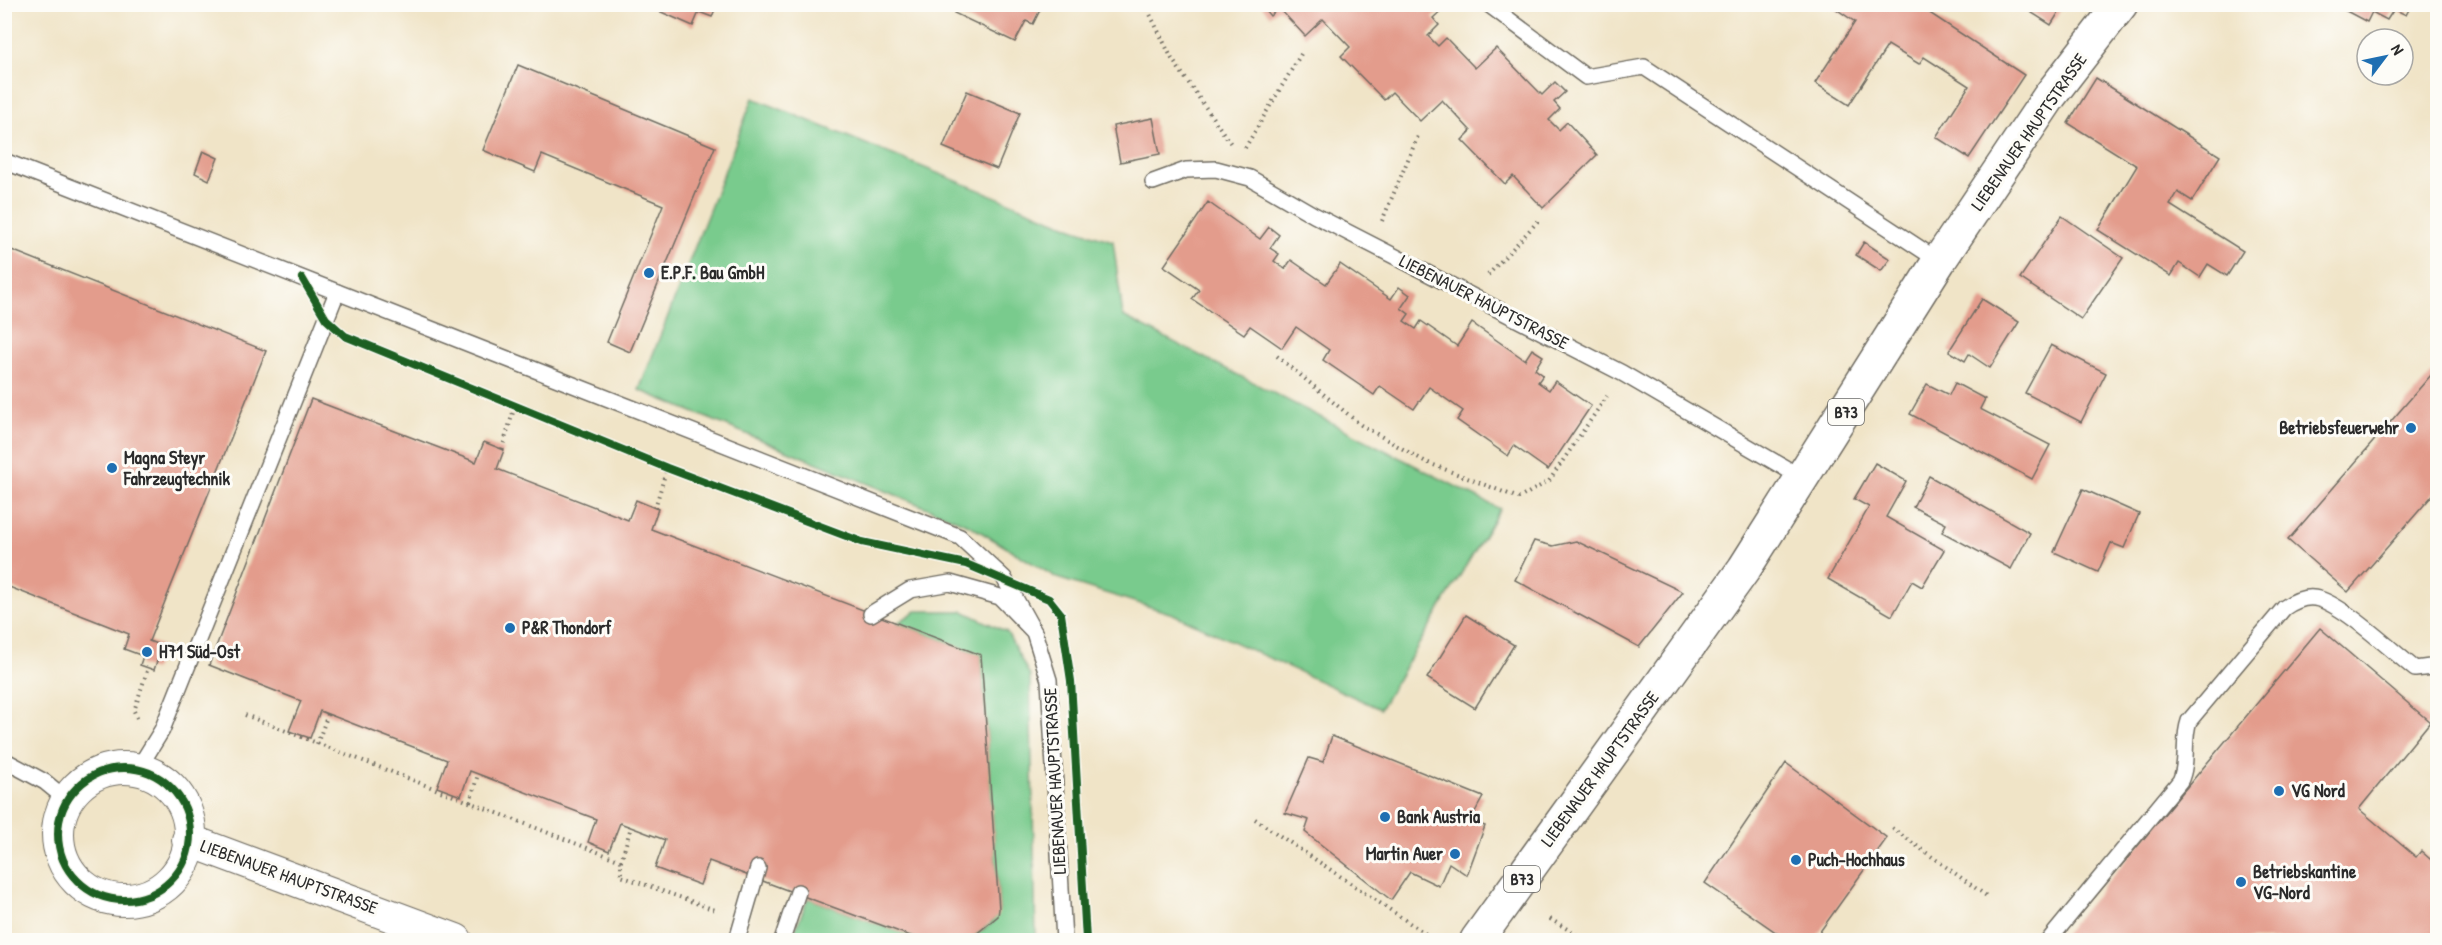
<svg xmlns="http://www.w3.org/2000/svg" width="2442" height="945" font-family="'Patrick Hand',sans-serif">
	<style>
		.green { fill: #79cb8d; stroke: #527b5c; stroke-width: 1.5 }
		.building { fill: #e39c8c }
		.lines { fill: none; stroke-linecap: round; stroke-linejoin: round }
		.service-casing { stroke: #706c62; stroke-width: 18 }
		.minor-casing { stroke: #706c62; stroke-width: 34 }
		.primary-casing { stroke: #706c62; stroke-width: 36 }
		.path { stroke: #706c62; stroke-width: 4; stroke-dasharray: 1.5 4.5; stroke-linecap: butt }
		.service { stroke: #fff; stroke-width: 15 }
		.minor { stroke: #fff; stroke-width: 32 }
		.primary { stroke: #fff; stroke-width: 33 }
		.cycleway-casing { stroke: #fdfcf7; stroke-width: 11 }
		.cycleway { stroke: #1b5e20; stroke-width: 8 }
		.poi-dot { fill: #1f6fb2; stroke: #fdfcf7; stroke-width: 2 }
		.labels { text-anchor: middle; stroke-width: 6; stroke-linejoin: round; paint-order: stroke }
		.shield { fill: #fdfcf7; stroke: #6a6a68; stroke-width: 1.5 }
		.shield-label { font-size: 16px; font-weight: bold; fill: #2b2b2b }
		.street-label { font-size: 18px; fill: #2b2b2b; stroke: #fdfcf7 }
		.poi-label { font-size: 18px; font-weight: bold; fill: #2b2b2b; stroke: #fdfcf7; text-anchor: start }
	</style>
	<rect width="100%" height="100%" fill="#fdfcf7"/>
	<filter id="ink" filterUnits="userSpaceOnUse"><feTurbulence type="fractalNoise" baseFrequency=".0167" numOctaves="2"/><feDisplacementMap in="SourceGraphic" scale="12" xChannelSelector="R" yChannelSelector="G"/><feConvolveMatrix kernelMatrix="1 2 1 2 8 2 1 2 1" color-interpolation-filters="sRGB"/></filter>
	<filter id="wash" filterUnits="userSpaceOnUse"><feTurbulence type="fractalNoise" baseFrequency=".008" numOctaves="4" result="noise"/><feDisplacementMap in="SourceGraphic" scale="24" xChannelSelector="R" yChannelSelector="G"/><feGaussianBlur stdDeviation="1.35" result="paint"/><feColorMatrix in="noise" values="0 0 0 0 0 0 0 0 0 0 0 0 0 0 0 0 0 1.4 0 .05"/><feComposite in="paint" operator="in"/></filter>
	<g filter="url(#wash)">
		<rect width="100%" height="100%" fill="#f0e4c7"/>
		<g class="green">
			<path d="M753 98 1075 229 1113 241 1123 316 1500 509 1380 709 1173 614 1057 578 969 525 639 390Z"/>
			<path d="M916 611H963L1007 632 1030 676 1036 940H969L992 923 999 909 981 655 897 623Z"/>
			<path d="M808 898 921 940H794L792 938Z"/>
		</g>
		<g id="blocks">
			<g class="building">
				<path d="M643 4H717L712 17 699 12 693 26Z"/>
				<path d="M958 4H1043L1033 24 1026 21 1015 42 954 13Z"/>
				<path d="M1260 4H1415L1421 11 1428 4H1441L1444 8 1433 18 1439 25 1428 36 1438 46 1446 38 1475 68 1496 48 1542 95 1555 82 1565 92 1554 102 1560 109 1549 120 1559 130 1567 122 1597 155 1543 208 1513 176 1505 184 1462 140 1471 131 1442 100 1420 121 1392 92 1384 100 1341 56 1350 47 1323 19 1305 36 1279 8 1270 16Z"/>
				<path d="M1829 4H1916L2024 75 1969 158 1936 137 1969 86 1924 57 1919 64 1888 45 1849 105 1815 83 1855 22Z"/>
				<path d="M2018 4H2064L2051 25Z"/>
				<path d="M2333 4H2412L2406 15 2394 9 2387 20 2372 12 2367 22Z"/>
				<path d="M518 65 715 147 630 352 607 342 663 205 542 155 535 172 483 150Z"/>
				<path d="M2096 78 2220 156 2192 201 2178 192 2170 205 2243 251 2227 276 2208 264 2200 277 2179 263 2171 276 2098 230 2137 166 2068 123Z"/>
				<path d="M967 91 1020 113 997 169 943 147Z"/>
				<path d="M1153 118 1160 154 1120 162 1113 126Z"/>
				<path d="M203 151 218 158 209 180 195 173Z"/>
				<path d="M1208 202 1260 239 1269 227 1279 235 1270 248 1279 254 1274 261 1285 269 1291 260 1326 284 1340 264 1391 299 1399 287 1410 295 1401 308 1409 314 1404 321 1416 329 1421 321 1457 346 1472 323 1525 360 1532 349 1543 356 1535 369 1543 375 1538 382 1549 390 1555 381 1591 406 1548 470 1514 446 1508 456 1457 420 1463 411 1429 387 1414 409 1380 386 1374 395 1323 360 1329 350 1296 327 1282 348 1250 326 1244 334 1192 299 1199 290 1164 266Z"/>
				<path d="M2062 216 2123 258 2081 319 2020 278Z"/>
				<path d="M1864 242 1890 259 1881 271 1856 255Z"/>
				<path d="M4 247 266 351 149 641 162 646 154 670 140 665 143 656 124 649 129 634 4 585Z"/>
				<path d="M1982 299 2019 322 1990 368 1969 354 1965 361 1949 351Z"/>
				<path d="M2051 345 2106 373 2081 422 2025 393Z"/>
				<path d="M2438 367V489L2348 592 2288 540Z"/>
				<path d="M1955 383 1985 399 1980 409 2050 445 2032 479 1910 414 1927 384 1949 395Z"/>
				<path d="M311 399 476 462 484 442 504 450 497 469 628 520 636 500 655 508 658 509 651 529 981 655 999 909 998 916 969 940H921L709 861 700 885 655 868 665 840 620 823 609 851 588 842 596 819 470 771 461 796 437 787 447 760 320 711 310 738 289 731 301 701 209 665Z"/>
				<path d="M1875 463 1906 481 1886 517 1944 550 1922 587 1912 581 1892 616 1828 579 1869 507 1854 499Z"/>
				<path d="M1929 476 2030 533 2011 569 1942 532 1946 524 1913 507Z"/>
				<path d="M2083 489 2139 514 2124 548 2111 543 2098 572 2054 552Z"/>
				<path d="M1534 541 1553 546 1576 541 1683 592 1639 647 1515 580Z"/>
				<path d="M1466 615 1514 645 1475 708 1427 678Z"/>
				<path d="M2320 628 2430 722 2359 809 2416 857 2421 851 2438 866V940H2059Z"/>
				<path d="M1332 736 1483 797 1470 821 1485 826 1467 875 1449 863 1439 886 1410 872 1391 900 1305 832 1309 820 1285 813 1309 758 1323 762Z"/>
				<path d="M1786 763 1887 838 1814 940H1787L1705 883Z"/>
			</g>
		</g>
	</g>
	<g filter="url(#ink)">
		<use href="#blocks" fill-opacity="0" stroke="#706c62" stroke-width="1.5"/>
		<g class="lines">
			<g class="service-casing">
				<g id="service">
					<path d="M1488 4 1586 77 1644 67 1939 261"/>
					<path d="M4 161 960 537 1004 578 1034 632"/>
					<path d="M1153 182 1186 170 1216 169 1250 178 1314 215 1622 373 1804 479"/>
					<path d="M871 614 910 590 950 583 1000 597 1034 632 1049 680 1064 940"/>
					<path d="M4 760 45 782 67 800"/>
					<path d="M138 769 162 730 337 292"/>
					<path d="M737 940 758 868"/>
					<path d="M782 940 798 892"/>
					<path d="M2049 940 2180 781C2189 763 2182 740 2189 721L2284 608C2294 601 2306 595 2319 599 2346 607 2392 651 2415 669L2438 666"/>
				</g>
			</g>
			<g class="minor-casing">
				<g id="minor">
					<circle cx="124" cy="834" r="66"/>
					<path d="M188 840 456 940"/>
				</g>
			</g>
			<g class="primary-casing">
				<path id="primary" d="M1477 940 1744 569 1939 261 2049 97 2121 4"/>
			</g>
			<g class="path">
				<path d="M1145 4 1172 59 1231 144"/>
				<path d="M1245 148 1301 54"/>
				<path d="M1382 221 1418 136"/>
				<path d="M1488 275 1539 220"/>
				<path d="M1277 356 1361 425 1426 462 1519 498 1549 481 1607 396"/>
				<path d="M502 449 515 406"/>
				<path d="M655 508 667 468"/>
				<path d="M245 715 621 861V876L718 911"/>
				<path d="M137 718 134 711 148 668"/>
				<path d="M317 744 328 714"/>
				<path d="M470 802 478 774"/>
				<path d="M1255 819 1426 934"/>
				<path d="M1892 828 1988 897"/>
				<path d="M621 861 631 827"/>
				<path d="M1550 919 1586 940"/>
			</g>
			<use href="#service" class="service"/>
			<use href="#minor" class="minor"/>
			<use href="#primary" class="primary"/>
			<g class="cycleway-casing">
				<g id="cycleway">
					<path d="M302 278 326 319 345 336 667 468 862 542 966 564 1049 599 1061 614 1071 681 1086 940"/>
					<circle cx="124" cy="834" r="66"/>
				</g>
			</g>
			<use href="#cycleway" class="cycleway"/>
		</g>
	</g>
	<g class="poi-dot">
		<circle cx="649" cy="273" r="6"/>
		<circle cx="2411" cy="428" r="6"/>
		<circle cx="112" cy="468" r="6"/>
		<circle cx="510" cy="628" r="6"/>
		<circle cx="147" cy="652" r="6"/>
		<circle cx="2279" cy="791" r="6"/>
		<circle cx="1385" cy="817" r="6"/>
		<circle cx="1455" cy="854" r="6"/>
		<circle cx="1796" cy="860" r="6"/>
		<circle cx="2241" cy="882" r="6"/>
	</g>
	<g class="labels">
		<g class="shield">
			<rect x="1828" y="399" width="36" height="26" rx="4.5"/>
			<rect x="1504" y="866" width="36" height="26" rx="4.5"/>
		</g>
		<g class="shield-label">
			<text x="1846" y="418">B73</text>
			<text x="1522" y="885">B73</text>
		</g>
		<g class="street-label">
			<text transform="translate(2029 132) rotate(-55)" y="6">LIEBENAUER HAUPTSTRASSE</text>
			<text transform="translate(1484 302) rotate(27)" y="6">LIEBENAUER HAUPTSTRASSE</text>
			<text transform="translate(1600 769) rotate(-54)" y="6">LIEBENAUER HAUPTSTRASSE</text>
			<text transform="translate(1055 781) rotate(-93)" y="6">LIEBENAUER HAUPTSTRASSE</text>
			<text transform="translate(289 877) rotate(20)" y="6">LIEBENAUER HAUPTSTRASSE</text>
		</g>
		<g class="poi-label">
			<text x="661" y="279">E.P.F. Bau GmbH</text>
			<text x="2399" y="434" text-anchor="end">Betriebsfeuerwehr</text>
			<text x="124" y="464">Magna Steyr<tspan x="124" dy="21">Fahrzeugtechnik</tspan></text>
			<text x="522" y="634">P&amp;R Thondorf</text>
			<text x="159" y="658">H71 Süd-Ost</text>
			<text x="2291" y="797">VG Nord</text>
			<text x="1397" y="823">Bank Austria</text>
			<text x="1443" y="860" text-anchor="end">Martin Auer</text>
			<text x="1808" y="866">Puch-Hochhaus</text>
			<text x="2253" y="878">Betriebskantine<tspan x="2253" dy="21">VG-Nord</tspan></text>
		</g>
	</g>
	<rect width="2442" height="945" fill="none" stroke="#fdfcf7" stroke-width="24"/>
	<g transform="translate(2385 57) rotate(58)"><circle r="28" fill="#fdfcf7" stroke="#a9a8a5" stroke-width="1.5"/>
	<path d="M0-4.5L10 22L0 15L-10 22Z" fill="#1f6fb2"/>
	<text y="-9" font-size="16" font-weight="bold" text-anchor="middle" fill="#2b2b2b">N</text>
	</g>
</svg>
